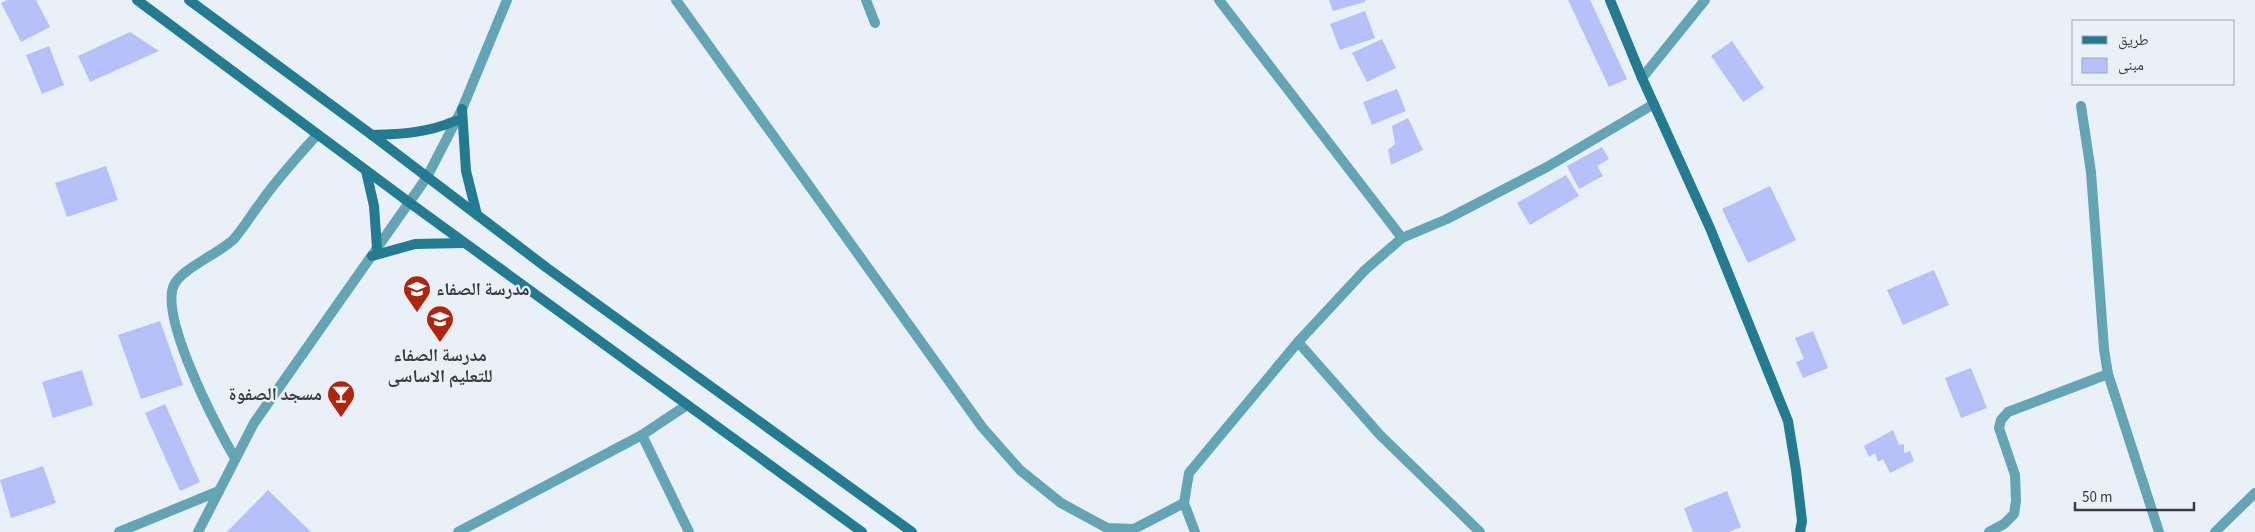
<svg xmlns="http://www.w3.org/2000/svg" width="2255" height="532" font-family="'Source Sans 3','Noto Naskh Arabic',sans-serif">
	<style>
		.building { fill: #b6c1f9 }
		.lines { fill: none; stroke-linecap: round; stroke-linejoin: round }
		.street { stroke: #63a4b5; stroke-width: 10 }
		.secondary { stroke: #227b90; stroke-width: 10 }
		.labels { text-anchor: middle; stroke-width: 4.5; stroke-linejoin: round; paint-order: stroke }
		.poi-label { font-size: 18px; font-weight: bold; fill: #393c3e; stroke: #eaf0f7; text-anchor: start }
	</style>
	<rect width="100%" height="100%" fill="#eaf0f7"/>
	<g class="building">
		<path d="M7 0H36L50 27 21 42 1 3Z"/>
		<path d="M1329 0H1365V2L1333 11Z"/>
		<path d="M1568 0H1590L1627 79 1609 87Z"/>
		<path d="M1365 11 1375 38 1340 50 1330 24Z"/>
		<path d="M130 32 159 51 90 82 78 56Z"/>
		<path d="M1382 39 1396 68 1367 82 1352 53Z"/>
		<path d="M1732 41 1764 88 1743 102 1711 56Z"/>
		<path d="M49 46 64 85 42 94 26 55Z"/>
		<path d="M1397 89 1406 111 1372 125 1363 102Z"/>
		<path d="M1408 118 1423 150 1391 165 1388 150 1395 144 1392 126Z"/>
		<path d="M1602 147 1609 159 1597 166 1603 176 1579 189 1567 166Z"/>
		<path d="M106 166 118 200 67 217 55 183Z"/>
		<path d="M1566 175 1579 196 1530 225 1517 203Z"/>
		<path d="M1770 186 1796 240 1748 263 1722 209Z"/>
		<path d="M1934 270 1949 305 1903 325 1887 290Z"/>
		<path d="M160 321 183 385 141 399 118 335Z"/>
		<path d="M1813 331 1828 368 1803 378 1796 362 1804 359 1795 338Z"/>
		<path d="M1971 368 1987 408 1961 418 1945 378Z"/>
		<path d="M82 370 93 405 53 418 42 382Z"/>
		<path d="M165 404 200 482 180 491 145 413Z"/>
		<path d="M1893 430 1899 445 1904 444V453L1910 451 1914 461 1890 473 1883 459 1878 462 1875 453 1869 457 1864 446Z"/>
		<path d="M43 466 56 503 11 518 0 480Z"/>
		<path d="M268 490 311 532H227Z"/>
		<path d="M1727 491 1741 527 1729 532H1693L1684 508Z"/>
	</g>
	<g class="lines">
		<g class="street">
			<path d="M676 0 982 427 1020 470 1061 503 1107 528 1134 529 1184 503"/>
			<path d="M866 0 875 23"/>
			<path d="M1219 0 1402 238"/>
			<path d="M1642 78 1705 0"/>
			<path d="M2081 106 2091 172 2104 349 2108 374 2159 532"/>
			<path d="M1298 342 1380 435 1480 532"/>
			<path d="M642 435 689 532"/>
			<path d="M235 458C217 429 159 316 174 285 181 269 220 253 234 239 244 227 252 214 261 202 278 178 298 156 317 135"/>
			<path d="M119 532 219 491"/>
			<path d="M198 532 254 423 427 177 462 109 507 0"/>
			<path d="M458 532 642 435 687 405"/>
			<path d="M1195 532 1184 503 1189 473 1298 342 1365 270 1402 238 1447 219 1547 167 1654 104"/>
			<path d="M1989 532 2004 524 2014 514 2016 501 2015 475 1999 428 2001 420 2008 412 2108 374"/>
			<path d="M2215 532 2255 493"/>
		</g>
		<g class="secondary">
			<path d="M137 0 410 203 862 532"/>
			<path d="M189 0 372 135 547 268 912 532"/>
			<path d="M1610 0 1642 78 1710 228 1788 421 1796 470 1802 521 1800 532"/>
			<path d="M462 109 466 171 477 215"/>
			<path d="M372 135C402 134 427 133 455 121"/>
			<path d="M366 171 374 206 377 248"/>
			<path d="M372 256 415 244 464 243"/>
		</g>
	</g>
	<defs>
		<g id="school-pin" transform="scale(1.4375)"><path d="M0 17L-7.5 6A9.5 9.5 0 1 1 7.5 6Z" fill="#b1240d" stroke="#eaf0f7"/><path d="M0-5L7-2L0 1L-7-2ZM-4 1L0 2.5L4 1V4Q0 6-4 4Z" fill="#fff"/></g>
		<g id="bar-pin" transform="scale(1.4375)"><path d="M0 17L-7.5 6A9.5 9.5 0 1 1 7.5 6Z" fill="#b1240d" stroke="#eaf0f7"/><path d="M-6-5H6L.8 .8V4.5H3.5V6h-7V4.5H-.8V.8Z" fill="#fff"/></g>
	</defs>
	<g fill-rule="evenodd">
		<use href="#school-pin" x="417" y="289"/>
		<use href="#school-pin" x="440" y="319"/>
		<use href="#bar-pin" x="341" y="394"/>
	</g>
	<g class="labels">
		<g class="poi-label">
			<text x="436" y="295">مدرسة الصفاء</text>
			<text x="440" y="361" text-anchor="middle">مدرسة الصفاء<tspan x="440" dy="21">للتعليم الاساسى</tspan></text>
			<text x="322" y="400" text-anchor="end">مسجد الصفوة</text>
		</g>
	</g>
	<rect x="2072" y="20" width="162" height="65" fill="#eaf0f7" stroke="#a3a8ad"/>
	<rect x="2082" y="36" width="25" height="8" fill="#227b90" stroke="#a3a8ad"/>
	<text x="2118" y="45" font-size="15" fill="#393c3e">طريق</text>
	<rect x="2082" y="58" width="25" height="15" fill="#b6c1f9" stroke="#a3a8ad"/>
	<text x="2118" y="70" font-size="15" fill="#393c3e">مبنى</text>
	<path d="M2075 502v8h119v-8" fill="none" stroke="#393c3e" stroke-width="2.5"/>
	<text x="2082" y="502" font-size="15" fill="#393c3e" stroke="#eaf0f7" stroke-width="4" paint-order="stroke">50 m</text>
</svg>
